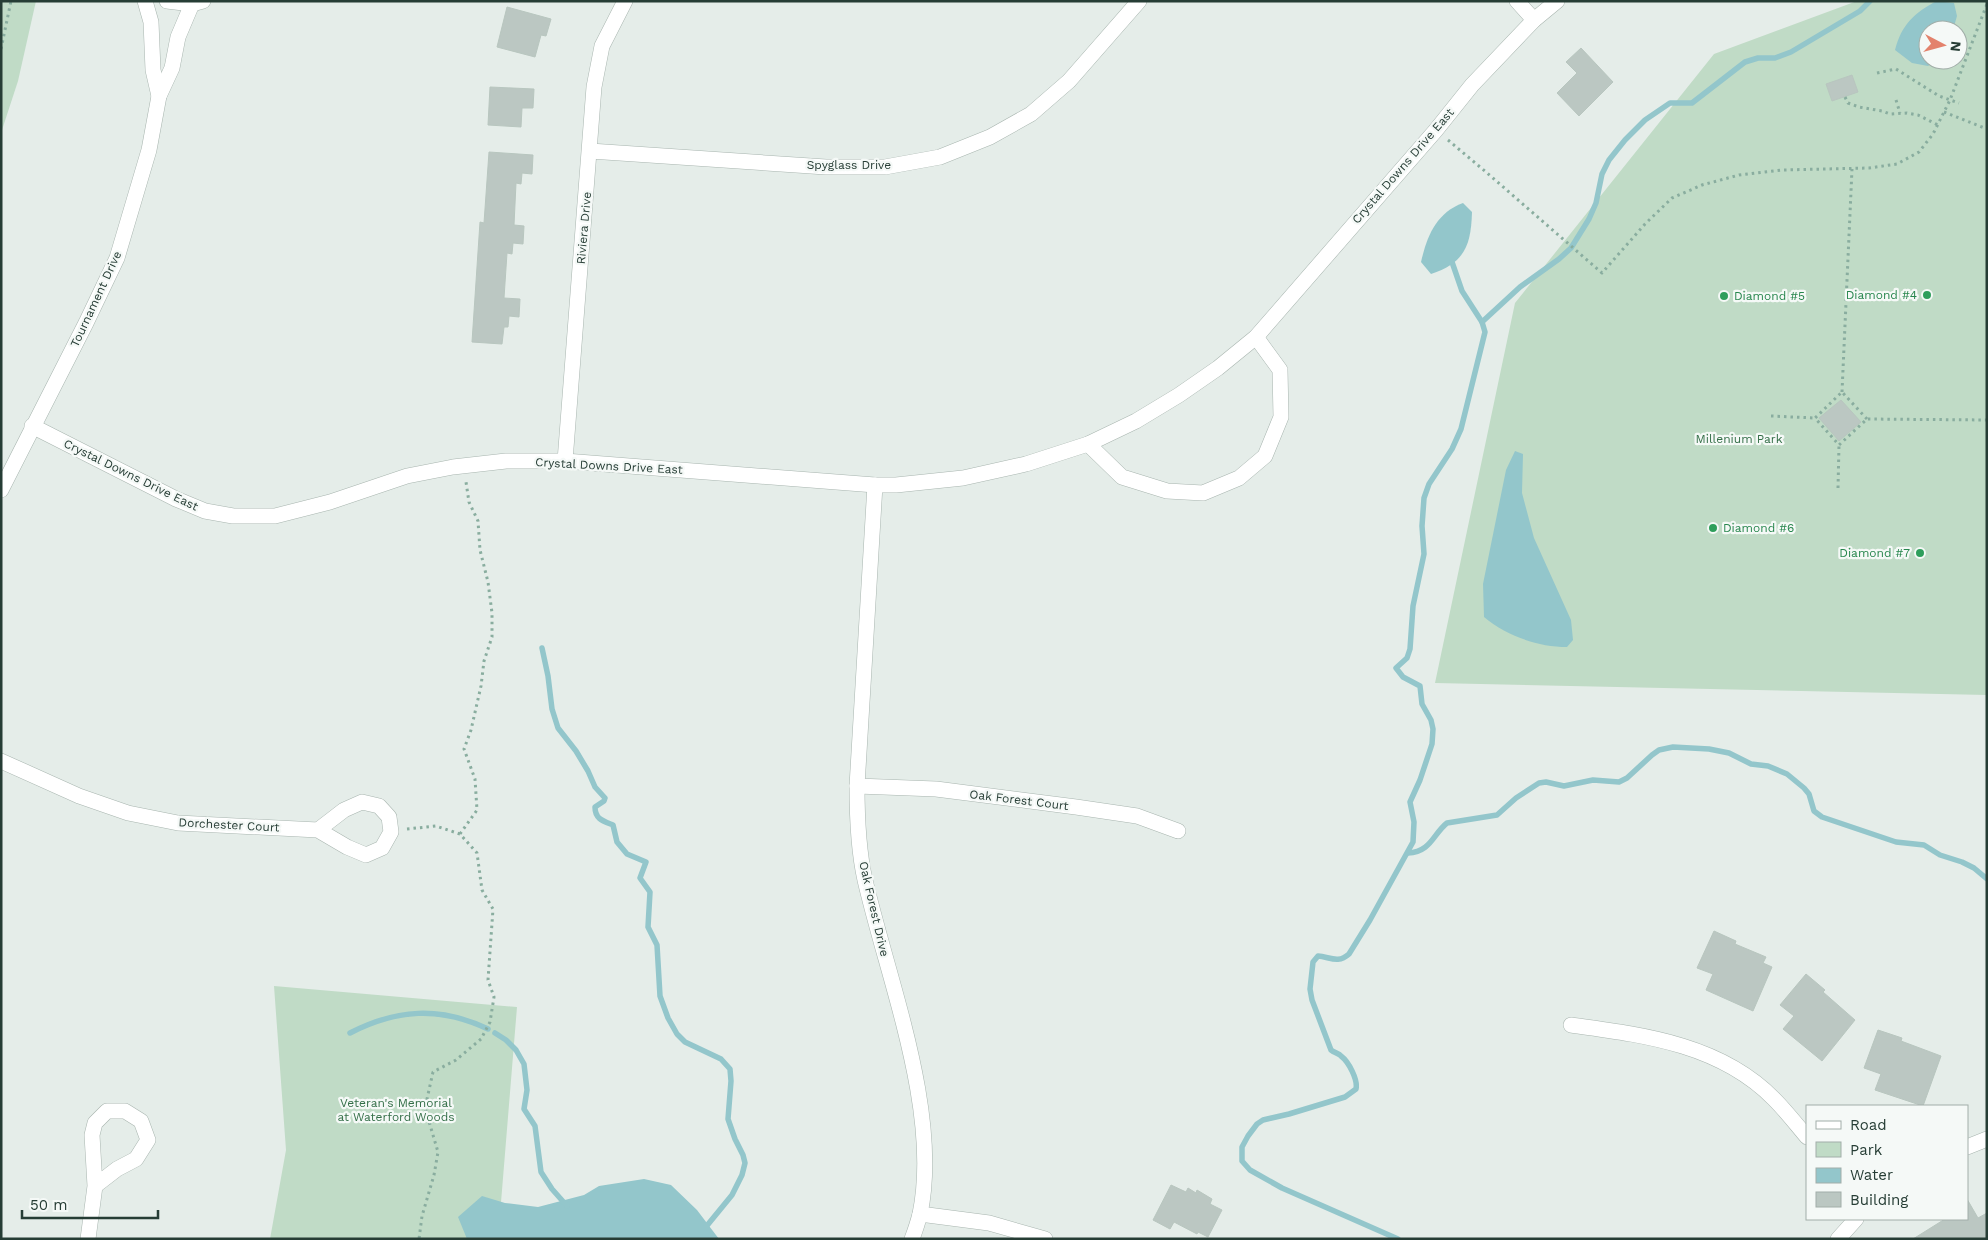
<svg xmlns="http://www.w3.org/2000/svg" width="1988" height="1240" font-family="'Work Sans',sans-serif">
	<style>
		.green { fill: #c0dbc6; fill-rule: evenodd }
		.water { fill: #93c6cb }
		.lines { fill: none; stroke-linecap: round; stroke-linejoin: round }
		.stream { stroke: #93c6cb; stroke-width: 5.5 }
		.building { fill: #bbc7c2; stroke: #b8c6bf }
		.street-casing { stroke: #a8b5af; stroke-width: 16 }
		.path { stroke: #89ad9f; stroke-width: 3; stroke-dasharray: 2.5 4; stroke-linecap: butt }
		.street { stroke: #fff; stroke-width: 15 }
		.leisure-dot { fill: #2e9e5b; stroke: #f5f9f7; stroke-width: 2 }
		.labels { text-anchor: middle; stroke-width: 4.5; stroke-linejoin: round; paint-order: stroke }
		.street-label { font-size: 12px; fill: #263d35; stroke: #f5f9f7 }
		.leisure-label { font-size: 12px; fill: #27864d; stroke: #f5f9f7; text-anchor: end }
		.park-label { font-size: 12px; fill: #346f48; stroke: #f5f9f7 }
	</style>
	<rect width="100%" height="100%" fill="#e5ede9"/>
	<g class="green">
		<path d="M1 1H36L18 81 1 133Z"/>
		<path d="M1857 1H1987V695L1435 683 1515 303 1714 54ZM1928 30H1958V60H1928Z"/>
		<path d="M274 986 517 1007 498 1239H270L286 1150Z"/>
	</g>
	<g class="water">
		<path d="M1937 1 1954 3 1957 16 1953 30H1928V60H1937L1928 66 1912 63 1895 50C1901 25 1915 12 1937 1Z"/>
		<path d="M1463 203 1472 212C1471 245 1465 263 1431 274L1421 262C1427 236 1436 213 1463 203Z"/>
		<path d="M1515 451 1523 454 1522 493 1534 538 1571 620 1573 640 1567 647C1538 647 1507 636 1484 617L1483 584 1506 470Z"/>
		<path d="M644 1179 671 1185 697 1210 719 1239H467L458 1217 482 1196 505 1203 538 1207 584 1195 599 1186Z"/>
	</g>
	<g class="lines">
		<g class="stream">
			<path d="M1482 322 1520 287 1559 259 1571 248 1589 219 1596 203 1602 174 1609 160 1625 140 1645 120 1670 103H1692L1745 62 1758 58H1775L1791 52 1860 11 1870 1"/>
			<path d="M542 648 548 676 552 709 558 728 576 751 588 771 595 787 605 798 604 801 595 807C595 819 603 821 613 825L617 842 627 854 646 862 640 878 650 892 648 927 657 945 660 996 668 1018 677 1034 685 1042 721 1059 730 1069 731 1081 728 1119 735 1139 743 1155 745 1163 742 1175 732 1195 696 1239"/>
			<path d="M1408 853C1431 852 1433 834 1447 823L1497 815 1516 798 1539 783 1546 782 1564 786 1593 780 1619 782 1627 778 1652 755 1659 750 1673 747 1709 749 1729 753 1751 764 1768 766 1787 774 1804 788 1809 794 1814 811 1822 817 1896 842 1924 845 1940 855 1962 862 1974 868 1987 879"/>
			<path d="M350 1033C397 1009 439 1006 488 1029"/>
			<path d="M495 1033 506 1040 516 1050 524 1064 527 1090 524 1109 535 1126 541 1172 552 1189 567 1206"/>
			<path d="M1398 1239 1282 1188 1250 1170 1242 1161V1147L1248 1136 1257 1124 1263 1120 1289 1114 1345 1097 1356 1089C1358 1080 1349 1062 1341 1056 1339 1053 1334 1053 1331 1050L1312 1000 1310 989 1313 962 1318 956C1330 957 1338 964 1349 954L1370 920 1413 842 1414 822 1410 802 1420 780 1432 744 1433 729 1431 720 1422 704 1420 686 1403 677 1396 668 1407 658 1410 649 1413 606 1424 554 1422 526 1424 498 1429 484 1452 449 1461 429 1485 332 1482 322 1462 291 1452 262"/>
		</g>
	</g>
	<g class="building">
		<path d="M507 7 551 19 546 36 541 35 535 57 497 47Z"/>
		<path d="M1581 48 1613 82 1579 116 1557 93 1577 73 1566 62Z"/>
		<path d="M1852 75 1858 92 1832 101 1826 84Z"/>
		<path d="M490 87 534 89 533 108H522L521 127 488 125Z"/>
		<path d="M489 152 533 155 532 174 522 173 521 184 516 183 514 225 524 226 523 244 513 243 512 254 507 253 504 298 520 299 519 317 509 316 508 327H504L502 344 472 342 480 222 484 223Z"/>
		<path d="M1841 400 1861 422 1839 441 1819 418Z"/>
		<path d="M1714 931 1736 941 1735 944 1766 957 1763 963 1772 967 1753 1011 1706 990 1713 974 1697 968Z"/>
		<path d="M1806 974 1825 990 1823 992 1855 1020 1822 1061 1783 1029 1794 1016 1780 1005Z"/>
		<path d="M1878 1030 1902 1038 1901 1041 1941 1056 1923 1106 1875 1090 1881 1074 1864 1068Z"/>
		<path d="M1171 1185 1186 1192 1188 1188 1196 1193 1197 1190 1212 1199 1210 1204 1222 1210 1208 1237 1198 1232 1197 1234 1174 1222 1170 1229 1153 1220Z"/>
		<path d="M1967 1199 1978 1218 1987 1213V1239H1913L1945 1219H1967Z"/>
	</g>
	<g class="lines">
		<g class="street-casing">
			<g id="street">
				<path d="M145 1 151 22 153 70 159 96"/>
				<path d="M167 1 192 4 203 1"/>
				<path d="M1517 1 1534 20"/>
				<path d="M590 151 826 167H885L940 157 990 137 1031 114 1069 81 1139 1"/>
				<path d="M32 426 176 499 205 511 233 516H275L330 502 407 476 453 467 506 461H565L875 485H896L963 478 1026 464 1088 444 1136 421 1179 395 1218 368 1256 337 1436 130 1472 85 1534 20 1557 1"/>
				<path d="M1088 444 1122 477 1167 491 1203 493 1239 478 1265 456 1281 417 1280 370 1256 337"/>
				<path d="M565 461 594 87 602 46 625 1"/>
				<path d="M875 485 857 786C857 817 858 849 865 880 888 980 941 1112 920 1214 918 1222 915 1231 912 1239"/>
				<path d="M1 490 86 323 117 258 149 150 159 96 172 68 178 37 192 4"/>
				<path d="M1 761 79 796 128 813 178 823 318 830 347 847 366 855 382 848 391 832 389 817 379 806 362 802 344 810 318 830"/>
				<path d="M857 786 936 789 1076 807 1137 816 1178 831"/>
				<path d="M1571 1025C1643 1035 1720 1044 1774 1099 1786 1111 1796 1124 1807 1137"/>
				<path d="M1967 1147 1987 1139"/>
				<path d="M920 1214 989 1223 1045 1239"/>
				<path d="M88 1239 95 1186 92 1135 95 1123 107 1111H125L141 1121 148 1140 136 1159 117 1169 95 1186"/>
				<path d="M1838 1239 1856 1219"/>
			</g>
		</g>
		<g class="path">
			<path d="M1 49 11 1"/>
			<path d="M1877 73 1896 69 1939 96 1959 103"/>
			<path d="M1845 97 1848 103 1859 107 1882 111 1890 114 1907 113 1918 115 1938 125"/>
			<path d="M1896 100 1900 113"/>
			<path d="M1944 112 1987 129"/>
			<path d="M1448 140 1486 172 1602 273 1645 224 1672 198 1702 185 1739 175 1782 170 1869 168 1897 164 1919 152 1933 134 1950 100 1987 4"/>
			<path d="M1842 392 1852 169"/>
			<path d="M1771 416 1815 418"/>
			<path d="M1867 419 1842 392 1815 418 1839 445 1867 419 1987 420"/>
			<path d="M1838 488 1839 445"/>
			<path d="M407 829 436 826 460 834 477 853 482 890 493 909 488 980 494 997 490 1022 481 1039 456 1060 433 1072 425 1108 438 1152 434 1175 422 1216 419 1239"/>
			<path d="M460 834 477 810 475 779 464 749 471 730 481 686 484 661 492 637V613L488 582 480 550 478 521 469 502 466 482"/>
		</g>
		<use href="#street" class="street"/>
	</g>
	<g class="leisure-dot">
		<circle cx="1927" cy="295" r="5"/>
		<circle cx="1724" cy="296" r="5"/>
		<circle cx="1713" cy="528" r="5"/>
		<circle cx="1920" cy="553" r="5"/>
	</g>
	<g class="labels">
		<g class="street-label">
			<text x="849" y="169">Spyglass Drive</text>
			<text transform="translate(1403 166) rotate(-49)" y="4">Crystal Downs Drive East</text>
			<text transform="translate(584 228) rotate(-85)" y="4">Riviera Drive</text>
			<text transform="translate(96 299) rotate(-65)" y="4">Tournament Drive</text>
			<text transform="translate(609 466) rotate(3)" y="4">Crystal Downs Drive East</text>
			<text transform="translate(131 475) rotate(26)" y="4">Crystal Downs Drive East</text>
			<text transform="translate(1019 800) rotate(7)" y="4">Oak Forest Court</text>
			<text transform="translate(229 825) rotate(3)" y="4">Dorchester Court</text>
			<text transform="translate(874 909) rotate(77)" y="4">Oak Forest Drive</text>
		</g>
		<g class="leisure-label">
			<text x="1917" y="299">Diamond #4</text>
			<text x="1734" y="300" text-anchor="start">Diamond #5</text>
			<text x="1723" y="532" text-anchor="start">Diamond #6</text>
			<text x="1910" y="557">Diamond #7</text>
		</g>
		<g class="park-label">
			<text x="1739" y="443">Millenium Park</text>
			<text x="396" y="1107">Veteran's Memorial<tspan x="396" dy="14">at Waterford Woods</tspan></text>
		</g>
	</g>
	<rect width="1988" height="1240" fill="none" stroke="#263d35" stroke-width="5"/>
	<rect x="1806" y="1105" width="162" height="115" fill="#f5f9f7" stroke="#a2aea9"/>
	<rect x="1816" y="1121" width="25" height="8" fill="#ffffff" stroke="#a2aea9"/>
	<text x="1850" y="1130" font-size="15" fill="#263d35">Road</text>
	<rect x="1816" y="1142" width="25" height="15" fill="#c0dbc6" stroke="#a2aea9"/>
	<text x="1850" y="1155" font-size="15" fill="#263d35">Park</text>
	<rect x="1816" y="1168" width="25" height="15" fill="#93c6cb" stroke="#a2aea9"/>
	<text x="1850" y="1180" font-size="15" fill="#263d35">Water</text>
	<rect x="1816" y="1192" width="25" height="15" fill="#bbc7c2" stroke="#a2aea9"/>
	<text x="1850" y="1205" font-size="15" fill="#263d35">Building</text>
	<g transform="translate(1943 45) rotate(96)"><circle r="24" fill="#f5f9f7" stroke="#a2aea9"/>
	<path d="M0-4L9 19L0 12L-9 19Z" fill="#e3826c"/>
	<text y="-8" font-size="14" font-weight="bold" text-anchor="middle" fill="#263d35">N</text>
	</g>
	<path d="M22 1210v8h136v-8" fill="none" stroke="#263d35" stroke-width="2.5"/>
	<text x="30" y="1210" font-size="15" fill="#263d35" stroke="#f5f9f7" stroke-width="4" paint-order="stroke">50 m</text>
</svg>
